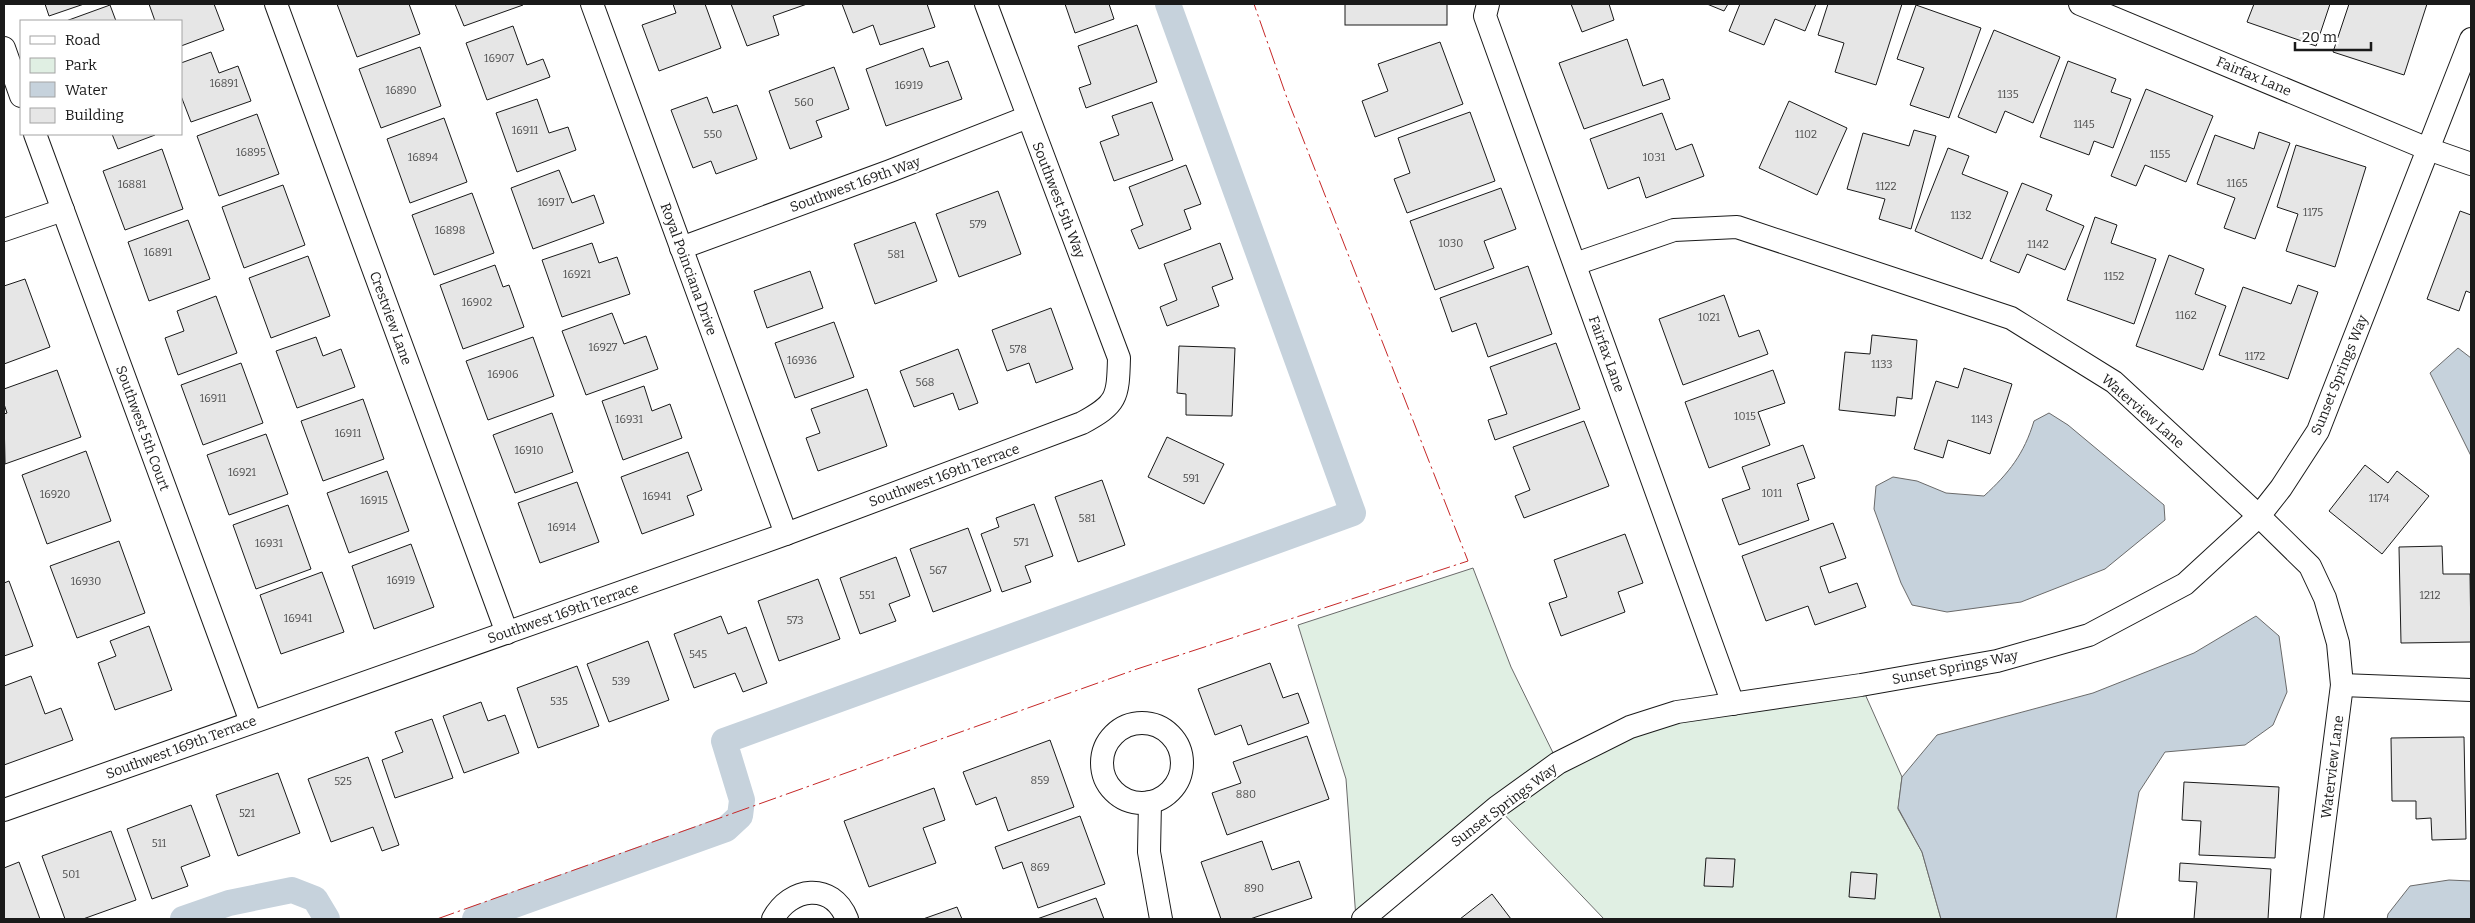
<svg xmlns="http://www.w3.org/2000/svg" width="2475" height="923" font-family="Bitter,serif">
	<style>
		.green { fill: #e0efe3; stroke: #6a6a6a }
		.water { fill: #c6d2dc; stroke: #6a6a6a }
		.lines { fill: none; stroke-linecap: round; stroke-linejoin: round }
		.canal { stroke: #c6d2dc; stroke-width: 26 }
		.building { fill: #e6e6e6; stroke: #1a1a1a }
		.minor-casing { stroke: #1a1a1a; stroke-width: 24 }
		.minor { stroke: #fff; stroke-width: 22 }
		.power { stroke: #c62828; stroke-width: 1; stroke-dasharray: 18 4 2.5 4; stroke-linecap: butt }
		.labels { text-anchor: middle; stroke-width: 4; stroke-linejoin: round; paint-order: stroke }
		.number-label { font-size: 11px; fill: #4d4d4d }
		.street-label { font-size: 14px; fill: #1a1a1a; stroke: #fff }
	</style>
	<rect width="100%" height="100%" fill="#fff"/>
	<path class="green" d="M1473 568 1511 667 1558 763 1630 727 1861 685 1902 777 1898 809 1922 852 1941 919H1604L1497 807 1356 919 1346 779 1298 625Z"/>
	<g class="water">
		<path d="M2458 348 2471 358V456L2430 373Z"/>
		<path d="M2049 413 2068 425 2164 505 2165 520 2105 569 2021 602 1947 612 1912 605 1901 583 1874 509 1876 486 1893 477 1917 481 1946 493 1984 496C2009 473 2024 454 2034 421Z"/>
		<path d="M2256 616 2279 636 2287 692 2273 725 2245 745 2165 752 2139 792 2116 919H1941L1922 852 1898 808 1902 777 1937 735 2093 693 2194 653Z"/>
		<path d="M2449 880 2471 881V919H2387L2388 914 2410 886Z"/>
	</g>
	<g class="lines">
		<g class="canal">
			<path d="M183 919 229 903 292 890 315 899 327 919"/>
			<path d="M475 919 726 829 740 816 742 800 724 741 1353 513 1168 4"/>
		</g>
	</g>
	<g class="building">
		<path d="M45 4H84L49 16Z"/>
		<path d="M149 4H214L224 30 181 46V21H155Z"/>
		<path d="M337 4H409L420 34 357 57Z"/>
		<path d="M455 4H523V5L464 26Z"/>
		<path d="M673 4H705L721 48 659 71 642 25 676 13Z"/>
		<path d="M731 4H807L773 16 779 35 747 46Z"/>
		<path d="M842 4H927L935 27 880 45 873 25 853 33Z"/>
		<path d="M1065 4H1109L1114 19 1075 33Z"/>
		<rect x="1345" y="4" width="102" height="21"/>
		<path d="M1571 4H1609L1614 20 1582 32Z"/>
		<path d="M1707 4H1728L1724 11Z"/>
		<path d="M1740 4H1816L1805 31 1775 19 1764 45 1729 31Z"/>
		<path d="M1828 4H1902L1876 85 1835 72 1844 43 1818 35Z"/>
		<path d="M2254 4H2330L2316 46 2247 22Z"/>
		<path d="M2349 4H2427L2404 75 2333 52Z"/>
		<path d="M110 5 116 21H66Z"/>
		<path d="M1916 5 1981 28 1949 118 1910 105 1924 68 1897 59Z"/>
		<path d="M1137 25 1157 82 1086 108 1079 88 1091 84 1078 46Z"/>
		<path d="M513 26 527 65 543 59 550 77 487 100 466 43Z"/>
		<path d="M1994 30 2060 57 2033 123 2005 111 1996 133 1958 117Z"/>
		<path d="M1627 39 1643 86 1663 79 1670 99 1584 129 1559 63Z"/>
		<path d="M1440 42 1463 104 1375 137 1362 101 1388 91 1378 64Z"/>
		<path d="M420 47 441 106 381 128 359 69Z"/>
		<path d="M923 48 930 67 948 61 962 99 886 126 866 69Z"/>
		<path d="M211 52 219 73 238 66 251 101 191 122 181 96V63Z"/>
		<path d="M2068 61 2116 79 2111 92 2131 99 2113 148 2094 141 2089 155 2040 137Z"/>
		<path d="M834 67 849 109 816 121 822 137 790 149 769 91Z"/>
		<path d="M2146 89 2213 116 2186 182 2145 165 2136 186 2111 176Z"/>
		<path d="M707 97 713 113 737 105 757 159 716 174 711 161 693 168 671 110Z"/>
		<path d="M537 99 549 133 568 127 576 150 517 172 496 113Z"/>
		<path d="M1789 101 1847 128 1817 195 1759 168Z"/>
		<path d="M1152 102 1173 160 1114 181 1100 142 1119 135 1112 116Z"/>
		<path d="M1470 112 1495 181 1407 213 1394 179 1410 173 1398 138Z"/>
		<path d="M1662 113 1676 150 1692 144 1704 176 1646 198 1639 177 1608 189 1590 139Z"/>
		<path d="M257 114 279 174 219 196 197 136Z"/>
		<path d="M444 118 467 182 410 203 387 139Z"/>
		<path d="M1914 130 1936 136 1911 229 1879 219 1885 199 1847 189 1863 133 1909 146Z"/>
		<path d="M2259 132 2290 143 2255 239 2224 228 2235 198 2197 184 2215 135 2254 149Z"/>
		<path d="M112 134H155V135L118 149Z"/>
		<path d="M2296 145 2366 167 2335 267 2286 251 2298 214 2277 207Z"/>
		<path d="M1948 148 1969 156 1962 174 2008 192 1982 259 1915 231Z"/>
		<path d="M162 149 183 209 125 230 103 171Z"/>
		<path d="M1186 165 1201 204 1184 210 1191 229 1139 249 1131 230 1143 225 1129 187Z"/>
		<path d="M559 170 572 203 594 195 604 223 533 249 511 188Z"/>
		<path d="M2022 183 2052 195 2046 210 2084 226 2065 270 2027 254 2019 273 1990 261Z"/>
		<path d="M283 185 305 245 244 268 222 207Z"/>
		<path d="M1501 188 1516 229 1484 241 1494 268 1435 290 1410 221Z"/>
		<path d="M998 191 1021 254 959 277 936 214Z"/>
		<path d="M472 193 494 253 434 275 412 215Z"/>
		<path d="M2460 211 2471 215V293L2466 291 2459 311 2427 299Z"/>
		<path d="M2095 217 2117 225 2111 243 2156 259 2134 324 2067 300Z"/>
		<path d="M188 220 210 279 149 301 128 242Z"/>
		<path d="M915 222 937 281 875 304 854 244Z"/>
		<path d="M592 243 599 263 617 257 630 294 562 317 542 260Z"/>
		<path d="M1220 243 1233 279 1212 287 1219 306 1167 326 1160 307 1177 300 1164 264Z"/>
		<path d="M2169 255 2204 269 2195 294 2226 306 2203 370 2136 346Z"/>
		<path d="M308 256 330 316 271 338 249 278Z"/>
		<path d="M495 265 503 287 509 285 524 327 463 349 440 285Z"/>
		<path d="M1528 266 1552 334 1488 357 1476 323 1452 332 1440 298Z"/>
		<path d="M810 271 823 308 767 328 754 291Z"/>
		<path d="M25 279 50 347 4 364V286Z"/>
		<path d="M2298 285 2318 292 2288 379 2219 355 2243 287 2291 304Z"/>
		<path d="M1724 295 1739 337 1759 330 1768 354 1683 385 1659 319Z"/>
		<path d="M216 296 237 353 178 375 165 338 184 331 177 311Z"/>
		<path d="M1051 308 1073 369 1036 383 1029 363 1007 371 992 330Z"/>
		<path d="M612 313 624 344 646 336 658 369 586 395 562 331Z"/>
		<path d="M834 322 854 377 795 398 775 343Z"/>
		<path d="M1872 335 1917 340 1912 399 1897 397 1895 416 1839 410 1845 352 1870 354Z"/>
		<path d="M316 337 323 356 341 349 355 387 297 408 276 351Z"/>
		<path d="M533 337 554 396 488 420 466 361Z"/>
		<path d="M1556 343 1580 409 1495 440 1488 420 1507 414 1490 367Z"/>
		<path d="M1179 346 1235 348 1232 416 1186 415V394L1177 393Z"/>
		<path d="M958 349 978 403 959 410 953 393 914 407 900 371Z"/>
		<path d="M241 363 263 423 203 445 181 385Z"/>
		<path d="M1964 368 2012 384 1990 454 1948 440 1943 458 1914 449 1936 381 1958 388Z"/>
		<path d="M57 370 81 437 5 464 4 414 7 413 4 404V389Z"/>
		<path d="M1773 370 1785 403 1758 412 1770 445 1709 468 1685 402Z"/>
		<path d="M644 386 652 411 670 404 682 438 623 460 602 401Z"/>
		<path d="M867 389 887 446 818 471 806 438 820 433 811 409Z"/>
		<path d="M363 399 384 459 323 481 301 421Z"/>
		<path d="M552 413 573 472 515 493 493 435Z"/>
		<path d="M1584 421 1609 486 1524 518 1515 496 1530 490 1513 447Z"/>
		<path d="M266 434 288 494 229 515 207 455Z"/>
		<path d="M1167 437 1224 464 1204 504 1148 477Z"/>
		<path d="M1803 445 1815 478 1797 484 1809 520 1739 545 1722 499 1750 489 1742 467Z"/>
		<path d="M86 451 111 521 47 544 22 475Z"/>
		<path d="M688 452 702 490 687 496 694 515 642 534 621 477Z"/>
		<path d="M2365 465 2388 483 2397 471 2429 496 2382 554 2329 511Z"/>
		<path d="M387 471 409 531 349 553 327 493Z"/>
		<path d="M1102 480 1125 545 1078 562 1055 497Z"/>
		<path d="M577 482 599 542 540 563 518 503Z"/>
		<path d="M1034 504 1053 556 1025 566 1031 582 1002 592 981 534 999 527 996 518Z"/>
		<path d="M288 505 311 569 256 589 233 525Z"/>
		<path d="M1833 523 1846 558 1820 567 1829 593 1857 583 1866 607 1815 625 1808 606 1766 621 1742 556Z"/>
		<path d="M968 528 991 591 933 612 910 549Z"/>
		<path d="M1625 534 1643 583 1618 592 1625 612 1561 636 1549 603 1567 597 1554 560Z"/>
		<path d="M119 541 145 613 77 638 50 566Z"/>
		<path d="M411 544 434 607 374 629 352 566Z"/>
		<path d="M2442 546 2443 574H2470L2471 642 2401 643 2399 547Z"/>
		<path d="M896 557 910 596 889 604 896 621 860 634 840 578Z"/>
		<path d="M322 572 344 632 281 654 260 595Z"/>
		<path d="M818 579 840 639 779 661 758 601Z"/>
		<path d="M9 581 33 646 4 656V583Z"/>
		<path d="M721 616 728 634 746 627 767 683 743 692 735 673 694 688 674 634Z"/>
		<path d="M149 626 172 690 115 710 98 663 116 656 110 641Z"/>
		<path d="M648 641 669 700 609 722 587 664Z"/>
		<path d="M1270 663 1283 698 1298 693 1309 723 1248 745 1241 725 1215 735 1198 689Z"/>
		<path d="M577 666 599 726 538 748 517 688Z"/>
		<path d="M31 676 45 714 61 708 73 740 4 765V686Z"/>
		<path d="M481 702 488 721 505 715 519 753 464 773 443 716Z"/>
		<path d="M432 719 453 778 395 798 382 760 403 752 395 732Z"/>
		<path d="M1307 736 1329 799 1227 835 1212 793 1241 783 1233 762Z"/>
		<path d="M2464 737 2466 839 2432 840 2431 818 2416 819V801H2392L2391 738Z"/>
		<path d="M1050 740 1074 807 1008 831 996 797 976 805 963 772Z"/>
		<path d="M368 757 399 845 382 851 373 827 331 842 308 779Z"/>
		<path d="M278 773 300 833 238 856 216 795Z"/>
		<path d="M2184 782 2279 787 2275 858 2199 855 2201 821 2182 820Z"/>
		<path d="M934 788 945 820 923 828 936 863 869 887 844 821Z"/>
		<path d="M191 805 210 856 181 867 188 886 152 899 127 829Z"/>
		<path d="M1080 816 1105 884 1038 908 1022 862 1003 869 995 847Z"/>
		<path d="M111 831 136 900 83 919H65L42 856Z"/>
		<path d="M1262 841 1272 870 1299 861 1312 898 1250 919H1221L1201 862Z"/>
		<path d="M1706 858 1735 859 1733 887 1704 886Z"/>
		<path d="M19 862 40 919H4V868Z"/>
		<path d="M2180 863 2271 869 2268 919H2194L2197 882 2179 881Z"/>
		<path d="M1851 872 1877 874 1875 899 1849 897Z"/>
		<path d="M1492 894 1511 919H1460Z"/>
		<path d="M1096 898 1104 919H1037Z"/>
		<path d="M957 907 962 919H923Z"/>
	</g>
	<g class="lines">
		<g class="minor-casing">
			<g id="minor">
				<path d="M276 4 507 633"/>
				<path d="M592 4 786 534"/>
				<path d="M1488 4 1485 16 1733 704"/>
				<path d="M2080 4 2428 149 2471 164"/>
				<path d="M4 48 21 96"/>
				<path d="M35 134 251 722"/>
				<path d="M4 230 63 210"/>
				<path d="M681 248 890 171 1028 117"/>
				<path d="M1575 264 1674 230 1737 227 2011 318 2114 382 2259 516 2310 566 2325 598 2338 643 2342 685 2312 919"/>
				<path d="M2342 685 2471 690"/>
				<circle cx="1142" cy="763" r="40"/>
				<path d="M1150 802 1149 852 1161 919"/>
				<path d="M4 810 786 534 1082 423C1117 404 1118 398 1119 358L986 4"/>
				<path d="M773 919C790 887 832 881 847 919"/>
				<path d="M1363 919 1497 807 1558 763 1630 727 1677 712 1861 685 1997 661 2089 635 2185 584 2259 516 2281 488 2318 431 2471 39"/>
			</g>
		</g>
		<use href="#minor" class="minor"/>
		<path class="power" d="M437 919 1137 669 1468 561 1287 98 1254 4"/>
	</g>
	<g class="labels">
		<g class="number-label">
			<text x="499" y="62">16907</text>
			<text x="224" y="87">16891</text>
			<text x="909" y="89">16919</text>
			<text x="401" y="94">16890</text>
			<text x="2008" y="98">1135</text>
			<text x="804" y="106">560</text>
			<text x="2084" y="128">1145</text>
			<text x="525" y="134">16911</text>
			<text x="713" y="138">550</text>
			<text x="1806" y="138">1102</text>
			<text x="251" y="156">16895</text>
			<text x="2160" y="158">1155</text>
			<text x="423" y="161">16894</text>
			<text x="1654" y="161">1031</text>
			<text x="2237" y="187">1165</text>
			<text x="132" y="188">16881</text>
			<text x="1886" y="190">1122</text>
			<text x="551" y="206">16917</text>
			<text x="2313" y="216">1175</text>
			<text x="1961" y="219">1132</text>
			<text x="978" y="228">579</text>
			<text x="450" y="234">16898</text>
			<text x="1451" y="247">1030</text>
			<text x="2038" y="248">1142</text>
			<text x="158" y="256">16891</text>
			<text x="896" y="258">581</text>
			<text x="577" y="278">16921</text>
			<text x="2114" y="280">1152</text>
			<text x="477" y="306">16902</text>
			<text x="2186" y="319">1162</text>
			<text x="1709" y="321">1021</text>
			<text x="603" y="351">16927</text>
			<text x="1018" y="353">578</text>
			<text x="2255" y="360">1172</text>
			<text x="802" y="364">16936</text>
			<text x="1882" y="368">1133</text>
			<text x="503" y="378">16906</text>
			<text x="925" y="386">568</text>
			<text x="213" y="402">16911</text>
			<text x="1745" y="420">1015</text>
			<text x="629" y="423">16931</text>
			<text x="1982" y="423">1143</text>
			<text x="348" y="437">16911</text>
			<text x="529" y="454">16910</text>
			<text x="242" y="476">16921</text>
			<text x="1191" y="482">591</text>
			<text x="1772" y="497">1011</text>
			<text x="55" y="498">16920</text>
			<text x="657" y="500">16941</text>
			<text x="2379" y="502">1174</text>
			<text x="374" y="504">16915</text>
			<text x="1087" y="522">581</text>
			<text x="562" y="531">16914</text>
			<text x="1021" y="546">571</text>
			<text x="269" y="547">16931</text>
			<text x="938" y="574">567</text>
			<text x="401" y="584">16919</text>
			<text x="86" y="585">16930</text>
			<text x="867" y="599">551</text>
			<text x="2430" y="599">1212</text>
			<text x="298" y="622">16941</text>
			<text x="795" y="624">573</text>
			<text x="698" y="658">545</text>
			<text x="621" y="685">539</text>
			<text x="559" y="705">535</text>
			<text x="1040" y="784">859</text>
			<text x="343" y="785">525</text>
			<text x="1246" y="798">880</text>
			<text x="247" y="817">521</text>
			<text x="159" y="847">511</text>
			<text x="1040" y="871">869</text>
			<text x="71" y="878">501</text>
			<text x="1254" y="892">890</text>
		</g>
		<g class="street-label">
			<text transform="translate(2254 76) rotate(23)" y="5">Fairfax Lane</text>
			<text transform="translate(855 184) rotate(-20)" y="5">Southwest 169th Way</text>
			<text transform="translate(1059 200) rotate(69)" y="5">Southwest 5th Way</text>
			<text transform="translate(689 269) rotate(70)" y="5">Royal Poinciana Drive</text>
			<text transform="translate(391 318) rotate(70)" y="5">Crestview Lane</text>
			<text transform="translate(1607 354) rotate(70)" y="5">Fairfax Lane</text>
			<text transform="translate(2339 375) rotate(-68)" y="5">Sunset Springs Way</text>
			<text transform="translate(2143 411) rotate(41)" y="5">Waterview Lane</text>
			<text transform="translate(143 428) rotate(70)" y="5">Southwest 5th Court</text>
			<text transform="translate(944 475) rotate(-20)" y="5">Southwest 169th Terrace</text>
			<text transform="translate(563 613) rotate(-19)" y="5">Southwest 169th Terrace</text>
			<text transform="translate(1955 667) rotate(-11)" y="5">Sunset Springs Way</text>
			<text transform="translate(181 747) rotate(-20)" y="5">Southwest 169th Terrace</text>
			<text transform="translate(2332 767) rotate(-83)" y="5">Waterview Lane</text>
			<text transform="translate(1504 805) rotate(-37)" y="5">Sunset Springs Way</text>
		</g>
	</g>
	<rect width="2475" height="923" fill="none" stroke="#1a1a1a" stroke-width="10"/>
	<rect x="20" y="20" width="162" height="115" fill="#ffffff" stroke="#a3a3a3"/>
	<rect x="30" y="36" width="25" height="8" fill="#ffffff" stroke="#a3a3a3"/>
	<text x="65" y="45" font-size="15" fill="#1a1a1a">Road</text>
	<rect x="30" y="58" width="25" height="15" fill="#e0efe3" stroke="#a3a3a3"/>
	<text x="65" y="70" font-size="15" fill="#1a1a1a">Park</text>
	<rect x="30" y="82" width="25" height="15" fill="#c6d2dc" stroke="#a3a3a3"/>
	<text x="65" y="95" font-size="15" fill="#1a1a1a">Water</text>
	<rect x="30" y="108" width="25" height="15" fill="#e6e6e6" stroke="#a3a3a3"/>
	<text x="65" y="120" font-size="15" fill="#1a1a1a">Building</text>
	<path d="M2295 42v8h76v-8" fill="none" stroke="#1a1a1a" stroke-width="2.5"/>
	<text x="2302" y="42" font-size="15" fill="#1a1a1a" stroke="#ffffff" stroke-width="4" paint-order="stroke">20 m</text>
</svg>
